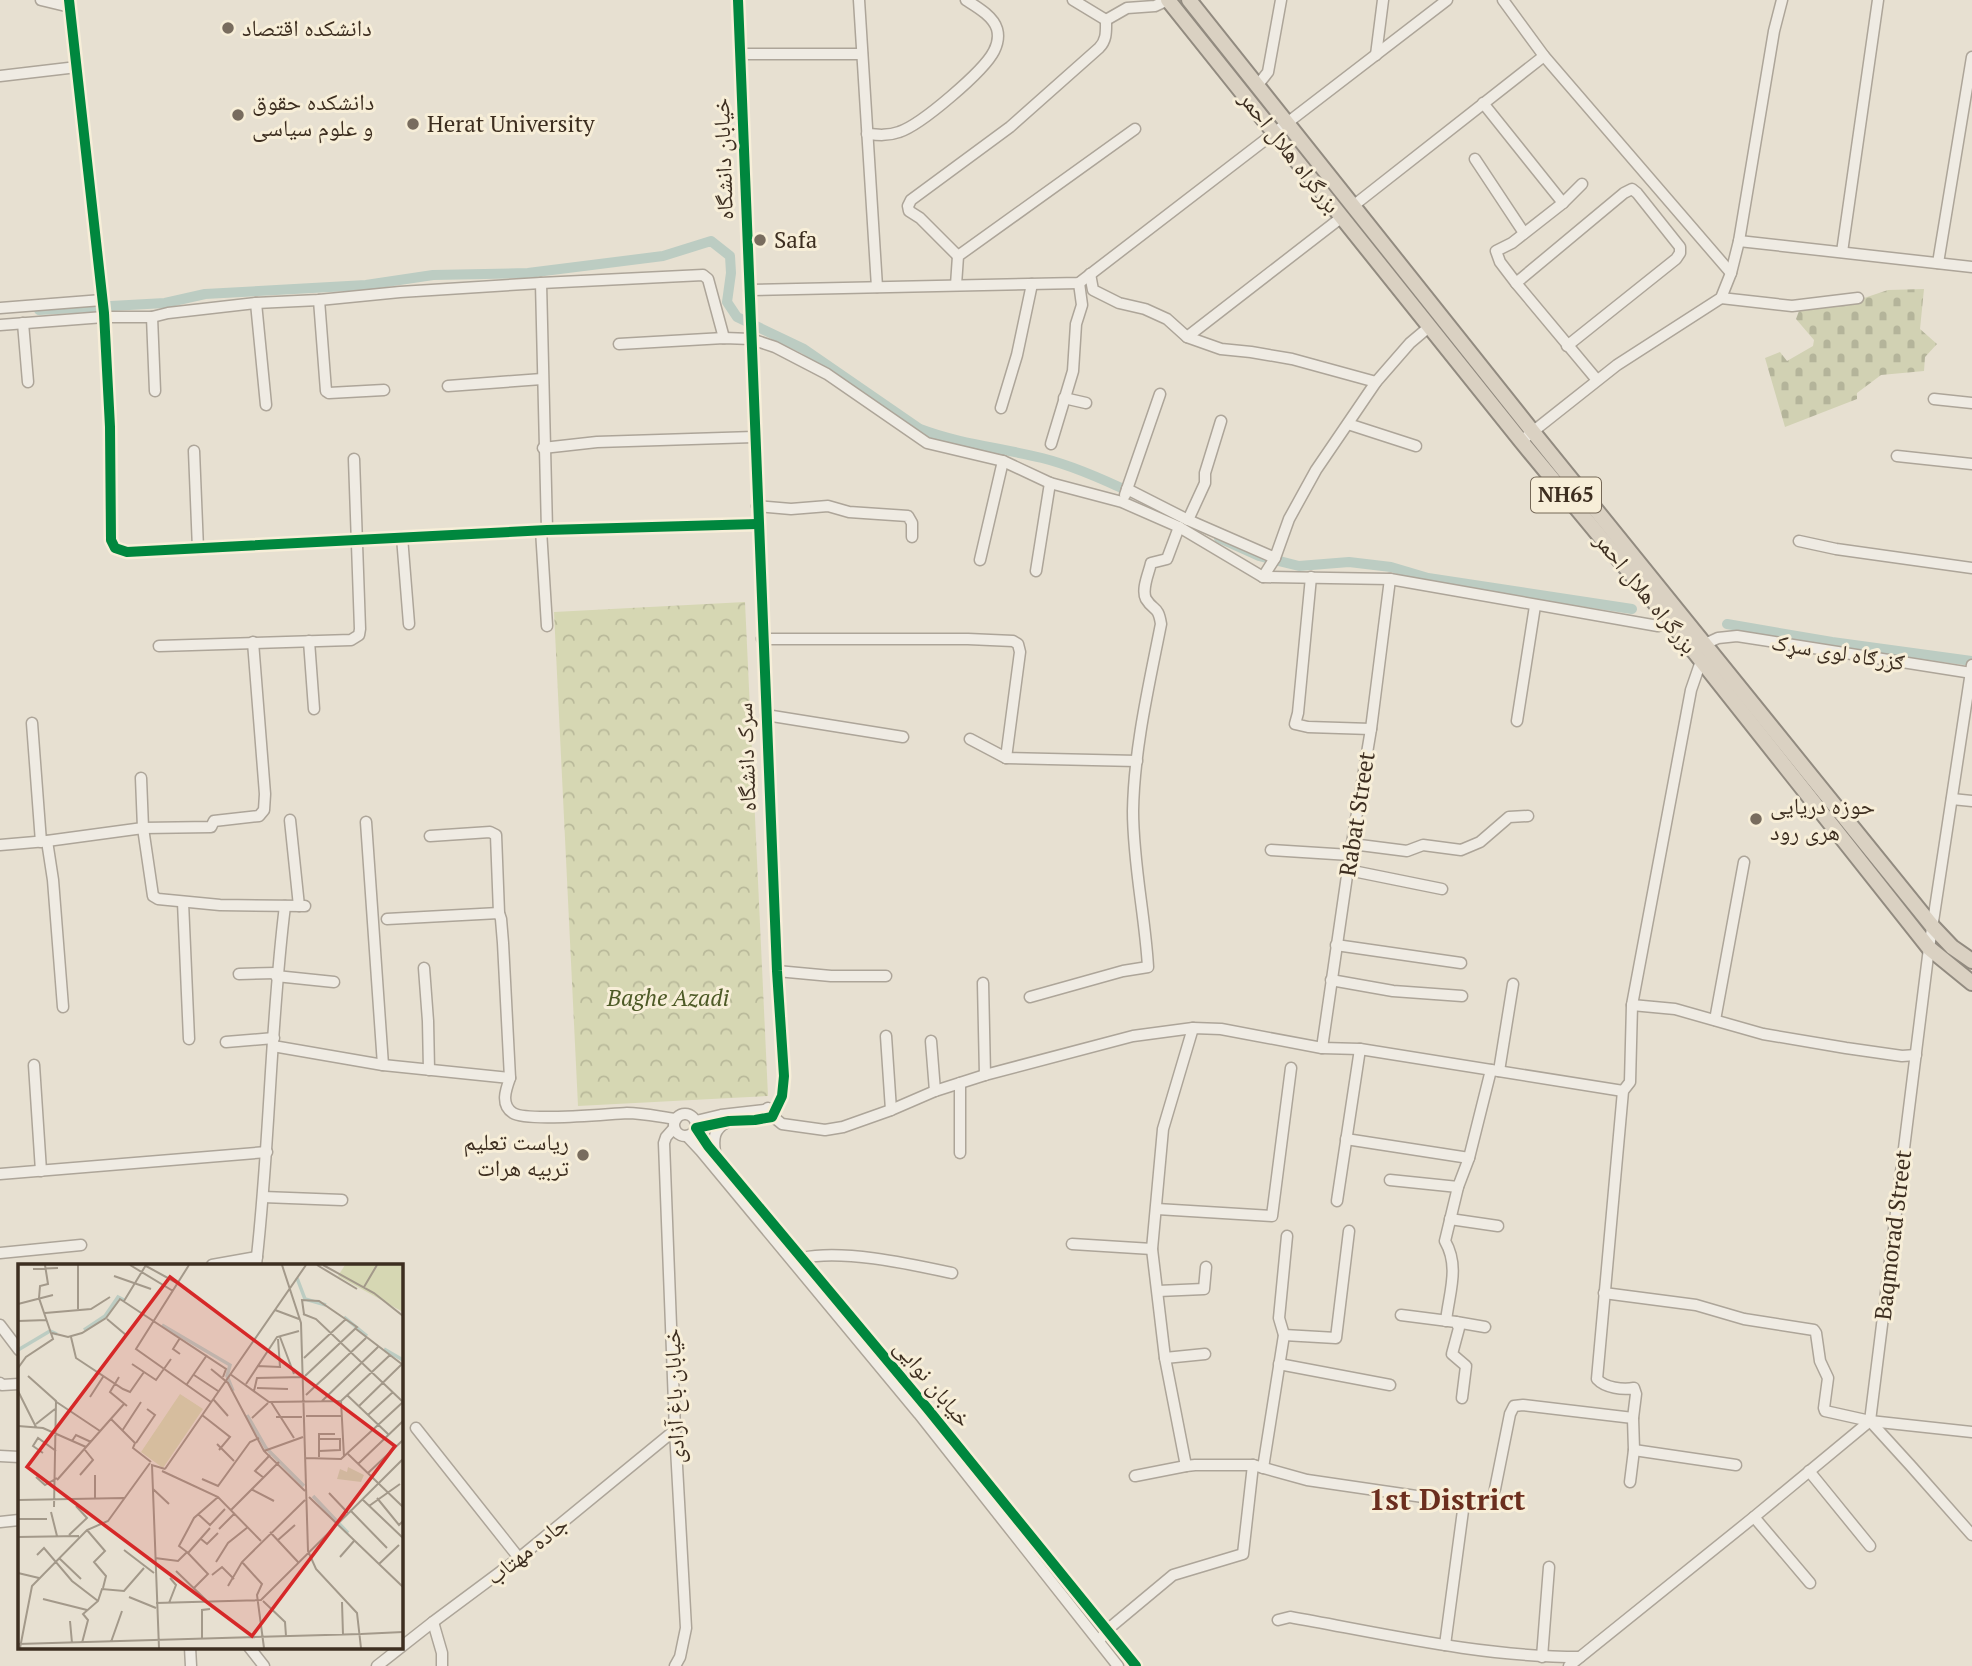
<svg xmlns="http://www.w3.org/2000/svg" width="1972" height="1666" font-family="'PT Serif','Noto Naskh Arabic',serif">
	<style>
		.cemetery { fill: url(#cemetery-stones) }
		.park { fill: url(#park-crowns) }
		.lines { fill: none; stroke-linecap: round; stroke-linejoin: round }
		.canal { stroke: #bcccc2; stroke-width: 10 }
		.minor-casing { stroke: #ada599; stroke-width: 13 }
		.highway-casing { stroke: #928b80; stroke-width: 18 }
		.minor { stroke: #efebe3; stroke-width: 10 }
		.highway { stroke: #dad1c2; stroke-width: 14 }
		.cycleway-casing { stroke: #f7eed8; stroke-width: 15 }
		.cycleway { stroke: #00873e; stroke-width: 10 }
		.poi-dot { fill: #786c5e; stroke: #f7eed8; stroke-width: 2.5 }
		.labels { text-anchor: middle; stroke-width: 6; stroke-linejoin: round; paint-order: stroke }
		.shield { fill: #f7eed8; stroke: #756857; stroke-width: 2 }
		.shield-label { font-size: 21px; font-weight: bold; fill: #3d2e20 }
		.poi-label { font-size: 23px; fill: #3d2e20; stroke: #f7eed8; text-anchor: start }
		.street-label { font-size: 23px; fill: #3d2e20; stroke: #f7eed8 }
		.park-label { font-size: 23px; font-style: italic; fill: #4d5a26; stroke: #f7eed8 }
		.district-label { font-size: 30px; font-weight: bold; fill: #6b2e1e; stroke: #f7eed8 }
		.inset-river { fill: none; stroke: #bcccc2; stroke-width: 3.5 }
		.inset-road { fill: none; stroke: #a3998a; stroke-width: 2 }
		.view { fill: #d62828; fill-opacity: 0.15; stroke: #d62828; stroke-width: 3.5 }
		.inset-edge { fill: none; stroke: #3d2e20; stroke-width: 3.5 }
	</style>
	<defs>
		<pattern id="cemetery-stones" width="16" height="16" patternUnits="userSpaceOnUse" patternTransform="scale(1.75)"><rect width="16" height="16" fill="#d1d1b3"/><path d="M2 7V4a2 2 0 0 1 4 0v3zM10 15v-3a2 2 0 0 1 4 0v3z" fill="#b4b49a"/></pattern>
		<pattern id="park-crowns" width="20" height="18" patternUnits="userSpaceOnUse" patternTransform="scale(1.75)"><rect width="20" height="18" fill="#d6d7b3"/><path d="M2 6a3 3 0 1 1 6 0M12 15a3 3 0 1 1 6 0" fill="none" stroke="#b9b99a"/></pattern>
	</defs>
	<rect width="100%" height="100%" fill="#e7e0d1"/>
	<path class="cemetery" d="M1924 289 1920 329 1937 344 1925 357 1924 371 1881 375 1857 393V399L1785 427 1765 358 1780 352 1787 361 1813 346 1814 340 1796 319 1799 311 1858 300 1888 290Z"/>
	<path class="park" d="M745 602 768 1096 578 1106 554 612Z"/>
	<g class="lines">
		<g class="canal">
			<path d="M39 310 165 303 205 294 366 285 433 275 528 273 663 256 711 241 730 256 731 273 727 302 737 317 804 349 920 429C959 444 1002 448 1042 458 1074 466 1105 480 1134 494"/>
			<path d="M1219 538 1259 556 1299 566 1349 562 1391 567 1428 578 1632 609"/>
			<path d="M1727 624 1832 642 1972 661"/>
		</g>
		<g class="minor-casing">
			<g id="minor">
				<path d="M41 0 70 7"/>
				<path d="M69 0 104 313 110 427 111 540 115 548 127 552 547 530 757 524"/>
				<path d="M738 0 777 971 784 1076 782 1096 772 1117 755 1120 729 1121 696 1128 708 1146 927 1408 1136 1666"/>
				<path d="M859 0 877 287"/>
				<path d="M1073 0 1106 20"/>
				<path d="M1503 0 1544 56 1731 273"/>
				<path d="M1106 20 1127 8 1155 6 1168 0"/>
				<path d="M740 54H862"/>
				<path d="M1376 55 1383 0"/>
				<path d="M0 76 77 67"/>
				<path d="M1257 86 1268 72 1281 0"/>
				<path d="M1483 103 1563 203"/>
				<path d="M867 134C878 135 888 136 899 132 921 125 984 71 994 51 997 45 999 36 997 29 993 16 977 7 966 0"/>
				<path d="M1475 159 1524 233"/>
				<path d="M1582 184 1563 203 1512 243 1496 251 1500 262 1516 283 1597 380"/>
				<path d="M1353 206 1544 56"/>
				<path d="M1739 241 1972 267"/>
				<path d="M1842 252 1878 0"/>
				<path d="M958 256 920 218 909 211 908 206 911 200 1010 127 1099 48C1107 40 1106 31 1106 20"/>
				<path d="M1938 263 1972 57"/>
				<path d="M1090 274 1093 290 1119 303 1145 309 1167 319 1187 337 1221 349 1251 352 1292 359 1376 382"/>
				<path d="M541 283 547 530"/>
				<path d="M1516 283 1624 193 1632 189 1637 193 1680 247V253L1676 259 1567 346"/>
				<path d="M956 285 958 256 1135 129"/>
				<path d="M749 290 1079 283 1447 0"/>
				<path d="M1721 298 1792 306 1858 298"/>
				<path d="M319 300 326 391 329 393 384 390"/>
				<path d="M256 303 266 405"/>
				<path d="M0 308 102 300"/>
				<path d="M152 317 155 391"/>
				<path d="M23 323 28 382"/>
				<path d="M0 325 104 317H152L168 313 256 303 319 300 400 292 541 283 703 275 708 279 724 338"/>
				<path d="M1187 337 1342 217"/>
				<path d="M619 344 724 338 751 339 775 347 827 374 927 443 1003 461 1050 483 1122 502 1179 527 1263 577 1390 579 1658 626 1670 621"/>
				<path d="M448 386 542 379"/>
				<path d="M1064 398 1086 403"/>
				<path d="M1934 399 1972 403"/>
				<path d="M1001 408 1017 355 1032 284"/>
				<path d="M1348 424 1416 446"/>
				<path d="M1521 441 1617 365 1721 298 1731 273 1739 241 1774 31 1782 0"/>
				<path d="M1051 444 1073 371 1076 324 1082 305 1079 283"/>
				<path d="M543 448 597 442 754 437"/>
				<path d="M194 451 198 549"/>
				<path d="M1897 456 1972 464"/>
				<path d="M1127 489 1188 520 1275 558"/>
				<path d="M1125 495 1160 394"/>
				<path d="M757 506 791 509 828 506 849 512 908 516 912 523V537"/>
				<path d="M1188 520 1205 483V473L1221 421"/>
				<path d="M541 530 547 626"/>
				<path d="M402 537 409 624"/>
				<path d="M1799 541 1836 549 1972 568"/>
				<path d="M980 560 1003 461"/>
				<path d="M1036 571 1050 483"/>
				<path d="M1263 577 1275 558 1289 519 1316 470 1376 382 1410 343 1429 327"/>
				<path d="M1311 577 1298 713 1295 724 1308 727 1371 729"/>
				<path d="M762 639H968L1013 641 1018 644 1020 652 1006 758"/>
				<path d="M309 641 314 709"/>
				<path d="M1705 644 1718 638 1737 636 1972 673"/>
				<path d="M159 646 351 640 359 635 360 629 354 459"/>
				<path d="M766 715 903 737"/>
				<path d="M1517 721 1535 606"/>
				<path d="M32 723 41 842"/>
				<path d="M970 739 1006 758 1137 761"/>
				<path d="M141 778 143 828 153 896 158 899 220 905 305 906"/>
				<path d="M1952 799 1972 801"/>
				<path d="M290 820 299 906"/>
				<path d="M366 822 383 1065"/>
				<path d="M430 836 490 832 496 835 499 913 501 919 503 943 510 1078"/>
				<path d="M47 841 53 880 63 1007"/>
				<path d="M1352 844 1407 851 1423 845 1461 850 1480 842 1509 817 1528 816"/>
				<path d="M0 845 47 841 143 828 211 827 214 821 259 816 264 810 265 794 253 642"/>
				<path d="M1271 850 1350 855"/>
				<path d="M1348 870 1442 889"/>
				<path d="M183 902 189 1039"/>
				<path d="M387 919 499 913"/>
				<path d="M1336 945 1461 963"/>
				<path d="M424 968 428 1021 429 1070"/>
				<path d="M777 971 831 976H886"/>
				<path d="M239 974 276 973"/>
				<path d="M276 976 334 982"/>
				<path d="M1331 980 1393 991 1462 996"/>
				<path d="M983 983 985 1075"/>
				<path d="M1030 997 1123 971 1148 967C1145 915 1133 864 1133 811 1134 749 1149 685 1161 624 1158 605 1154 612 1146 599 1141 589 1149 573 1151 563L1167 559 1179 527"/>
				<path d="M1632 1005 1675 1009 1763 1034 1846 1048 1902 1056 1916 1055"/>
				<path d="M1715 1020 1744 862"/>
				<path d="M886 1036 891 1110"/>
				<path d="M931 1041 935 1091"/>
				<path d="M226 1042 274 1038"/>
				<path d="M273 1046 383 1065 510 1078C506 1089 500 1105 513 1113 528 1122 605 1114 627 1113 643 1113 660 1117 676 1119"/>
				<path d="M1322 1048 1350 855 1371 729 1390 579"/>
				<path d="M34 1065 41 1171"/>
				<path d="M1499 1071 1513 984"/>
				<path d="M960 1083V1153"/>
				<path d="M765 1110 782 1124 825 1130 843 1127 891 1110 935 1091 985 1075 1133 1036 1193 1028 1221 1029 1322 1048 1360 1049 1623 1091"/>
				<circle cx="685" cy="1125" r="11"/>
				<path d="M696 1121 721 1115 765 1110 768 1108"/>
				<path d="M674 1128 666 1137 664 1143 675 1430 686 1628 680 1657 675 1666"/>
				<path d="M687 1136 701 1151 919 1414 1118 1666"/>
				<path d="M1346 1139 1469 1158"/>
				<path d="M715 1152C713 1139 714 1129 726 1123"/>
				<path d="M0 1174 267 1152"/>
				<path d="M1390 1180 1458 1187"/>
				<path d="M263 1197 342 1200"/>
				<path d="M1337 1201 1360 1049"/>
				<path d="M1157 1209 1272 1216 1291 1068"/>
				<path d="M1450 1219 1498 1226"/>
				<path d="M1072 1244 1152 1249"/>
				<path d="M0 1253 81 1245"/>
				<path d="M802 1258C843 1249 910 1264 952 1273"/>
				<path d="M212 1265 257 1257"/>
				<path d="M256 1265C270 1146 270 1025 285 906"/>
				<path d="M1158 1291 1204 1289 1206 1267"/>
				<path d="M1604 1293 1696 1305 1744 1319 1814 1330 1816 1333 1820 1361 1828 1378 1824 1408 1825 1411 1870 1421 1972 1432"/>
				<path d="M1401 1315 1456 1322 1459 1328 1452 1354 1466 1366 1462 1398"/>
				<path d="M1446 1321C1449 1293 1460 1267 1445 1241L1458 1187 1469 1158 1491 1070"/>
				<path d="M1456 1322 1485 1327"/>
				<path d="M0 1325 19 1350"/>
				<path d="M1284 1335 1336 1338 1349 1231"/>
				<path d="M1165 1358 1205 1354"/>
				<path d="M1279 1364 1390 1385"/>
				<path d="M0 1383 2 1385 19 1384"/>
				<path d="M1870 1421 1911 1466 1972 1535"/>
				<path d="M416 1428 519 1558"/>
				<path d="M1634 1450 1736 1465"/>
				<path d="M0 1456 19 1457"/>
				<path d="M1253 1465 1307 1480 1464 1503 1445 1645"/>
				<path d="M1263 1468 1284 1335 1279 1318 1287 1236"/>
				<path d="M1809 1471 1870 1546"/>
				<path d="M1135 1476 1186 1466"/>
				<path d="M1630 1482 1634 1450 1633 1418 1636 1394 1634 1388C1623 1390 1605 1388 1597 1379L1623 1091 1630 1082 1632 1005 1691 690 1701 661"/>
				<path d="M1495 1489 1510 1414 1514 1406 1523 1405 1633 1418"/>
				<path d="M1754 1517 1810 1583"/>
				<path d="M0 1522 19 1520"/>
				<path d="M1278 1620 1290 1617C1385 1634 1482 1657 1580 1657"/>
				<path d="M433 1622 442 1653V1666"/>
				<path d="M1099 1641 1107 1630 1173 1575 1243 1554 1253 1465H1195L1186 1466 1165 1358 1152 1249 1163 1129 1193 1028"/>
				<path d="M190 1647 191 1666"/>
				<path d="M249 1647 264 1666"/>
				<path d="M1542 1657 1549 1567"/>
				<path d="M377 1666 433 1622 519 1558 675 1430"/>
				<path d="M1569 1666 1754 1517 1870 1421 1929 948 1972 665"/>
			</g>
		</g>
		<g class="highway-casing">
			<g id="highway">
				<path d="M1168 0 1521 441 1670 621 1929 948 1972 983"/>
				<path d="M1189 0 1533 432 1933 927 1952 947 1972 961"/>
			</g>
		</g>
		<use href="#minor" class="minor"/>
		<use href="#highway" class="highway"/>
		<g class="cycleway-casing">
			<g id="cycleway">
				<path d="M69 0 104 313 110 427 111 540 115 548 127 552 547 530 757 524"/>
				<path d="M738 0 777 971 784 1076 782 1096 772 1117 755 1120 729 1121 696 1128 708 1146 927 1408 1136 1666"/>
			</g>
		</g>
		<use href="#cycleway" class="cycleway"/>
	</g>
	<g class="poi-dot">
		<circle cx="228" cy="28" r="7"/>
		<circle cx="238" cy="115" r="7"/>
		<circle cx="413" cy="124" r="7"/>
		<circle cx="760" cy="240" r="7"/>
		<circle cx="1756" cy="819" r="7"/>
		<circle cx="583" cy="1155" r="7"/>
	</g>
	<g class="labels">
		<rect class="shield" x="1531" y="477.5" width="70" height="35" rx="5"/>
		<g class="shield-label">
			<text x="1566" y="502">NH65</text>
		</g>
		<g class="poi-label">
			<text x="242" y="36">دانشکده اقتصاد</text>
			<text x="252" y="110">دانشکده حقوق<tspan x="252" dy="26">و علوم سیاسی</tspan></text>
			<text x="427" y="132">Herat University</text>
			<text x="774" y="248">Safa</text>
			<text x="1770" y="814">حوزه دریایی<tspan x="1770" dy="26">هری رود</tspan></text>
			<text x="569" y="1150" text-anchor="end">ریاست تعلیم<tspan x="569" dy="26">تربیه هرات</tspan></text>
		</g>
		<g class="street-label">
			<text transform="translate(1290 152) rotate(52)" y="8">بزرگراه هلال احمر</text>
			<text transform="translate(723 159) rotate(-92)" y="8">خیابان دانشگاه</text>
			<text transform="translate(1646 593) rotate(51)" y="8">بزرگراه هلال احمر</text>
			<text transform="translate(1838 652) rotate(9)" y="8">ګزرګاه لوی سړک</text>
			<text transform="translate(746 757) rotate(-92)" y="8">سرک دانشگاه</text>
			<text transform="translate(1357 814) rotate(-81)" y="8">Rabat Street</text>
			<text transform="translate(1893 1235) rotate(-83)" y="8">Baqmorad Street</text>
			<text transform="translate(933 1383) rotate(50)" y="8">خیابان نوایی</text>
			<text transform="translate(674 1396) rotate(-92)" y="8">خیابان باغ آزادی</text>
			<text transform="translate(527 1550) rotate(-38)" y="8">جاده مهتاب</text>
		</g>
		<g class="park-label">
			<text x="668" y="1006">Baghe Azadi</text>
		</g>
		<g class="district-label">
			<text x="1447" y="1510">1st District</text>
		</g>
	</g>
	<g transform="translate(18 1264)">
		<rect width="385" height="385" fill="#e7e0d1"/>
		<path d="M330 203 346 211 343 218 319 215 322 205 329 208Z" fill="#d1d1b3"/>
		<path d="M327 1H385V48L320 12ZM162 130 185 145 145 204 123 188Z" fill="#d6d7b3"/>
		<path class="inset-river" d="M279 14 287 35 308 41M326 53 349 72M144 61 212 101 209 112 215 127M66 66 87 52 100 33 106 36M366 85 385 96M0 86 32 67 39 70M229 151 248 184 286 222M295 232 330 269"/>
		<path class="inset-road" d="M112 1 155 27M171 1 118 85 193 138M264 1 283 59 290 287 298 305 339 349 343 384M299 1 339 25M305 1 356 29 385 52M128 2 159 19M15 5 40 4M96 12 133 25M346 23 359 1M106 37 128 1M0 40 35 31M60 45V1M257 46 281 55M27 49 73 45 92 33M285 50 298 55 385 138M286 50 284 36 301 37 339 63 287 112M89 55 108 71M0 57 29 56M338 65 385 101M34 69 50 73 64 69 88 54 102 35 208 105 205 113M53 73 58 94 105 125 112 128 126 108M262 73 276 110M162 90 155 85 162 74M286 94 328 55M114 100 138 116 153 95M239 102 262 103 260 75M0 104 8 93 35 75 21 34 22 22 30 20 27 1M193 105 210 119 246 187 287 227M212 110 251 138 323 137 372 91M176 111 200 127M10 112 38 137 36 243M101 113 92 128 109 142M169 120 189 91M228 120 259 73 281 67M239 124 270 125M0 127 18 163M236 127 239 114 285 113M288 131 348 74M329 131 370 170M72 133 85 113M195 135 210 152M37 137 82 167M304 137 360 83M323 137 326 193M253 138 276 174M341 142 384 100M184 151 212 173 201 186M350 151 375 128M288 152H323M258 153H284M234 154 250 139M93 155 117 179 115 184 133 198M18 160 37 145M0 162 25 164 68 183M104 167 123 138M300 175H322V186L301 187M54 177 58 171 73 178M118 179 137 151 129 145M199 180 216 197M246 187 285 173M25 189 15 182 20 174 38 187M330 190 385 243M301 193V170H317M287 194 323 195 385 138M340 200 385 157M147 205 288 1M144 207 200 233 243 277M350 209 385 176M62 211 75 196 67 186M77 211V235M18 213 27 221 39 214M246 214 237 207 252 191M184 215 200 222 232 178 241 174M39 216 106 140M135 225 151 240M233 225 256 237M311 229 330 249M291 233 385 323M359 234 381 261 385 257M344 235 385 274M0 236 106 234M351 242 382 220M213 246 261 198M332 246 369 284M33 248 39 272M180 250 192 261 207 245M0 255H29M201 265 217 249M69 266 87 287 76 298 88 312 85 324M252 268 280 298M51 271 69 254 58 242M0 273 61 272M183 275 189 280 200 269M260 276 277 261M106 286 136 309M169 288 190 310 175 325M170 289 192 264M19 291 26 284 54 317 80 337M322 293 336 277M41 294 63 315M137 294 160 297 169 288 161 282 176 254 200 233M198 298 210 279 230 263M224 298 244 320 239 331 246 384M361 300 381 281M158 307 189 337M0 309 21 314M194 311 204 303 216 315M210 322 224 298 287 236M111 333 138 344M25 335 69 346M245 337 267 358 268 372M324 338 325 371M138 339 243 336 385 195M151 339 158 321 152 314M52 357 54 379M343 370 385 368M184 375V346L192 345M93 378 104 347M64 379 70 356 65 350 80 337 84 325 106 327 126 304M0 380 343 370M2 384 14 322 69 266 90 257 132 199M141 384 134 201 147 205"/>
		<path class="view" d="M152 13 377 182 234 372 9 203Z"/>
		<rect width="385" height="385" class="inset-edge"/>
	</g>
</svg>
